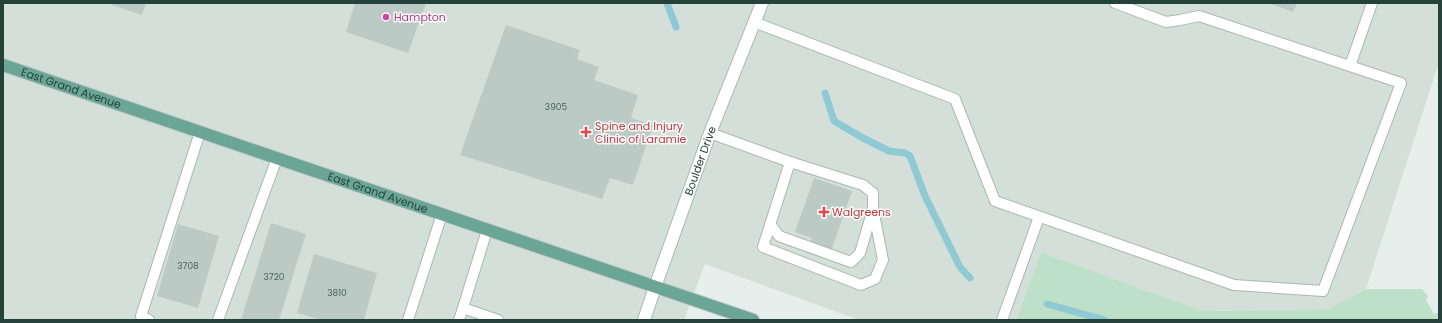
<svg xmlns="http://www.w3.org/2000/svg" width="1442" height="323" font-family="Poppins,sans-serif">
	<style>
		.built { fill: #d4dfda }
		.green { fill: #bfe0c8 }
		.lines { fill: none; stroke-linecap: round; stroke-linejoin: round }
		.stream { stroke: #8ec9d4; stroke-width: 7 }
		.building { fill: #bbcac4 }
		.service-casing { stroke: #a8b8b2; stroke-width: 12 }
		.minor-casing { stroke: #a8b8b2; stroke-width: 14 }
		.tertiary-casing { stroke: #a8b8b2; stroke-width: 14 }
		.primary-casing { stroke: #c2cac8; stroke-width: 14 }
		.service { stroke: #fff; stroke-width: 10 }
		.minor { stroke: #fff; stroke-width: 12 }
		.tertiary { stroke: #fff; stroke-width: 12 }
		.primary { stroke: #6aa596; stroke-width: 12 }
		.hotel-dot { fill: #d1479c; stroke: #f7fbf9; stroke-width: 1.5 }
		.health-dot { fill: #e0444e; stroke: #f7fbf9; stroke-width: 1.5 }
		.labels { text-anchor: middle; stroke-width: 3; stroke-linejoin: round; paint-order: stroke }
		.number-label { font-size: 9px; fill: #4a645c }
		.hotel-label { font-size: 11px; fill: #b23c85; stroke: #f7fbf9; text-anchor: start }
		.street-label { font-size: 11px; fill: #24423a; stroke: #f7fbf9 }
		.health-label { font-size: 11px; fill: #be3a42; stroke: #f7fbf9; text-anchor: start }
	</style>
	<rect width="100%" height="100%" fill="#e6efeb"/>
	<path class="built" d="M3 3H1439V62L1366 289 1328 309 1203 311 1041 252 1016 320H859L705 264 684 320H3Z"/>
	<path class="green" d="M1041 252 1203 311 1328 309 1366 289H1422L1428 296 1426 300 1434 314 1439 312V320H1016Z"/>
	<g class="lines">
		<g class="stream">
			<path d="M667 3 676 27"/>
			<path d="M825 93 834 121 863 138 889 151 905 153 910 156 925 196 960 267 970 278"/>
			<path d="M1047 304 1105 320"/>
		</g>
	</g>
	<g class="building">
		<path d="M106 3H146L142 15Z"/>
		<path d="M355 3H426L408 53 346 32Z"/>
		<path d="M1269 3H1297L1293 12Z"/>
		<path d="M506 25 580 50 577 59 599 67 594 80 638 95 631 118 653 125 633 185 610 178 602 199 460 155Z"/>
		<path d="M814 178 852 191 828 260 807 253 812 238 795 232Z"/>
		<path d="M271 223 306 234 279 320H241Z"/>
		<path d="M178 224 219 236 198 308 157 296Z"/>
		<path d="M314 254 377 273 364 320H322L297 313Z"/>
	</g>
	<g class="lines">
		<g class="service-casing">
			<g id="service">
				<path d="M754 22 955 99 995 201 1234 285 1323 291 1401 83 1199 16 1180 20 1166 22 1115 3"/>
				<path d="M1350 66 1372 3"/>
				<path d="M710 133 790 162 763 247 861 285 875 279 883 260 873 209"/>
				<path d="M770 224 779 236 851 262 860 253 873 209V193L863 185 790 162"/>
				<path d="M487 230 463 308 498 320"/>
				<path d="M149 320 141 316 200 132"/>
				<path d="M218 320 277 158"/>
				<path d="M408 320 442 214"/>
				<path d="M459 320 463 308"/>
				<path d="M1002 320 1039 217"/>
			</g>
		</g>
		<g class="minor-casing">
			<g id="minor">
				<path id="s1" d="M655 287 710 133 762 3"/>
			</g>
		</g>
		<g class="tertiary-casing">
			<path id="tertiary" d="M644 320 655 287"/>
		</g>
		<g class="primary-casing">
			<g id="primary">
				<path id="s2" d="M3 65 753 320"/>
			</g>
		</g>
		<use href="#service" class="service"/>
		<use href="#minor" class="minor"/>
		<use href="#tertiary" class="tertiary"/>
		<use href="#primary" class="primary"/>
	</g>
	<circle class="hotel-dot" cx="386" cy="17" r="4"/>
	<g class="health-dot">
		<path d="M584 126h4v4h4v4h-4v4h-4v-4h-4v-4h4z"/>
		<path d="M822 206h4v4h4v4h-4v4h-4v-4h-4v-4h4z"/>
	</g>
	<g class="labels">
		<g class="number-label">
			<text x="556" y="110">3905</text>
			<text x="188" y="269">3708</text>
			<text x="274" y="280">3720</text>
			<text x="337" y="296">3810</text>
		</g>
		<g class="hotel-label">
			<text x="394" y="21">Hampton</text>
		</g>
		<g class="street-label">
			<text dy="4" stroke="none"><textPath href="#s2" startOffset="72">East Grand Avenue</textPath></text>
			<text dy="4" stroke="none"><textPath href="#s1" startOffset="134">Boulder Drive</textPath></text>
			<text dy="4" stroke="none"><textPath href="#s2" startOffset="396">East Grand Avenue</textPath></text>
		</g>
		<g class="health-label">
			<text x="595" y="130">Spine and Injury<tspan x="595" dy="13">Clinic of Laramie</tspan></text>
			<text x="832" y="216">Walgreens</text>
		</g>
	</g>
	<rect width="1442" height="323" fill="none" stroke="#24423a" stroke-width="8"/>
</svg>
